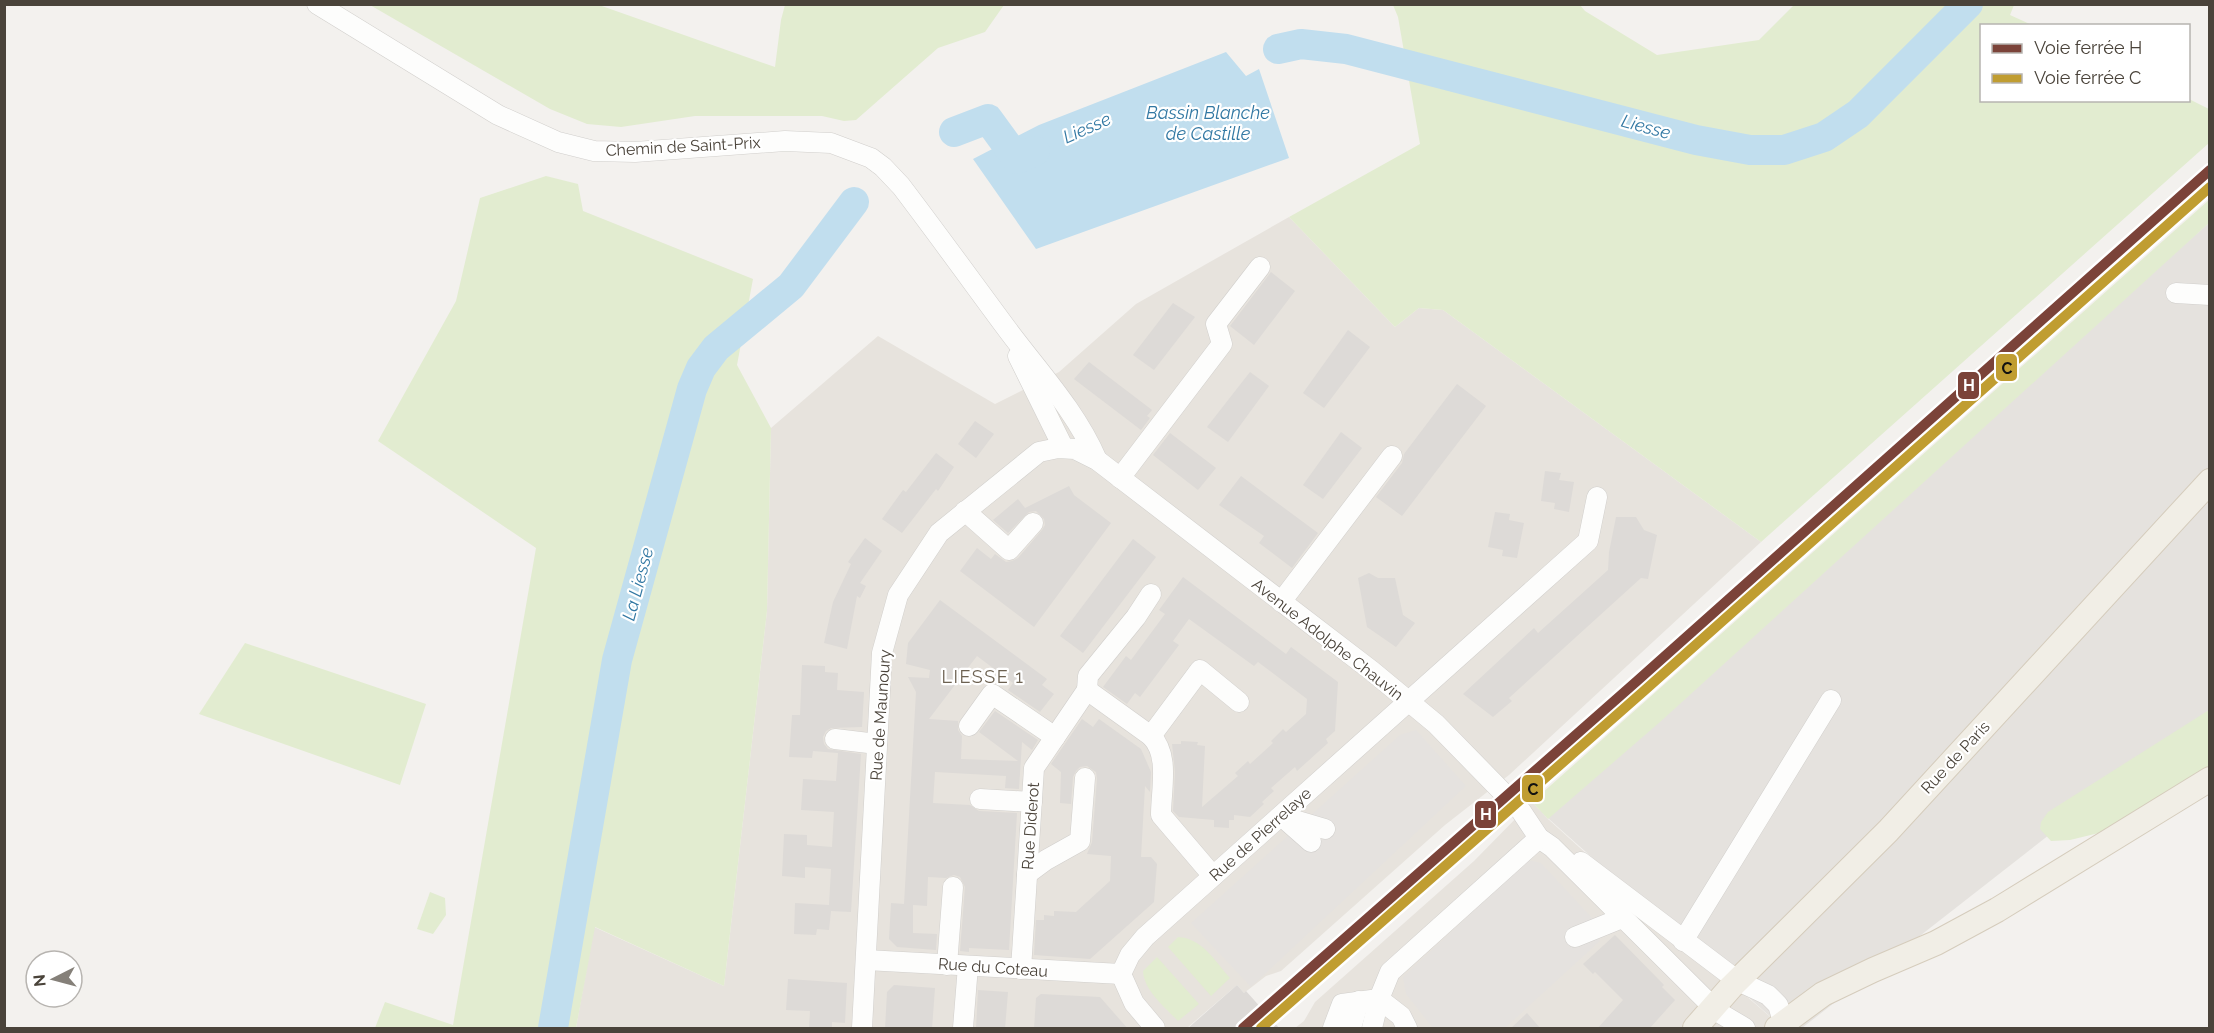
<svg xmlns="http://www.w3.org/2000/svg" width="2214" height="1033" font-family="Raleway,sans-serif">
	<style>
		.residential { fill: #e7e3dd }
		.industrial { fill: #e5e2de }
		.green { fill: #e2ecd0 }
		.parking { fill: #e5e2df }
		.water { fill: #c1deee }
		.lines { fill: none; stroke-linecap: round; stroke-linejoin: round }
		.river { stroke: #c1deee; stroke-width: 30 }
		.building { fill: #dddad7 }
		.minor-casing { stroke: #d1cfcc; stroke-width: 21 }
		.major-casing { stroke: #d5ccbc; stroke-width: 26 }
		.minor { stroke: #fdfdfc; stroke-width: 20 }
		.major { stroke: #f1eee6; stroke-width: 24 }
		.rail-1-casing { stroke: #fff; stroke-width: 15 }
		.rail-2-casing { stroke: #fff; stroke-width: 15 }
		.rail-1 { stroke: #7b4339; stroke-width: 10 }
		.rail-2 { stroke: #c09d31; stroke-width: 10 }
		.labels { text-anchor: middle; stroke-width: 4.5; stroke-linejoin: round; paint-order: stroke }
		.street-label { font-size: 16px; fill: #4a433a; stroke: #fff }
		.water-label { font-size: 18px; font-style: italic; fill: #3278a3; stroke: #fff }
		.neighbourhood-label { font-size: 18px; letter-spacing: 1.5px; fill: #6c6151; stroke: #fff }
		.line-badge { stroke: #fff; stroke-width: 2 }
		.badge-label { font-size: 16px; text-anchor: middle; font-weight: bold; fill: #fff }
		.pale-badge-label { font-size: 16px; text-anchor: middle; font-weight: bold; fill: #111 }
	</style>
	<rect width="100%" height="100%" fill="#f3f1ee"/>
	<g class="residential">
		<path d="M1289 217 1395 327 1419 308 1443 310 1761 542 1509 775 1445 825 1281 971 1266 976 1244 993 1237 985 1187 1028H576L594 927 724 986 767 611 771 428 878 336 995 404 1059 372 1136 304Z"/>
		<path d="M1532 802 1548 819 1683 941 1783 1028H1295L1304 1021 1315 1002 1474 861Z"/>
	</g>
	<path class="industrial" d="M2209 223V710L1802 1028H1783L1540 811Z"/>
	<g class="green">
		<path d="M370 5H599L775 67 781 20 785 5H1004L985 32 938 48 856 120 844 121 822 116H695L621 127 587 124 550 109Z"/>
		<path d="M1393 5H1580L1585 11 1657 55 1759 40 1794 5H2014L2010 15 2032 25 1982 26V100L2189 99 2209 109V143L1761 542 1443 310 1419 308 1395 327 1289 217 1420 144 1398 17Z"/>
		<path d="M546 176 578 184 583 211 753 279 737 365 771 428 767 611 724 986 595 927 576 1028H375L385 1002 453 1025 536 548 378 441 456 301 480 198Z"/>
		<path d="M2209 200V223L1660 722 1548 819 1532 802Z"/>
		<path d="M245 643 426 704 400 785 199 714Z"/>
		<path d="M2209 710V766L2103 832 2070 840 2051 841 2040 829 2041 822 2048 812Z"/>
		<path d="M430 892 445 898 446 915 433 934 417 929Z"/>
		<path d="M1178 937C1202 938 1215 961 1230 978L1211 996 1168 947Z"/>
		<path d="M1157 957 1199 1004 1178 1021C1165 1007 1144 991 1143 971Z"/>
	</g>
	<g class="parking">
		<path d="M1416 730 1466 786 1251 987 1191 923 1400 735Z"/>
		<path d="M1528 860 1541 863 1593 919 1600 941 1505 1028H1433L1406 994 1403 977Z"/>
	</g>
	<path class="water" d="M1226 52 1246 76 1259 69 1289 158 1036 249 973 159 1039 125Z"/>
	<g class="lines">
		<g class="river">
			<path d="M1278 49 1301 44 1346 49 1696 140 1750 150H1784L1824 137 1858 114 1968 4"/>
			<path d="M954 132 988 119 1017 159 1035 151"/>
			<path d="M553 1028 617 660 692 389 701 368 716 348 791 286 854 202"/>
		</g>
	</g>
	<g class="building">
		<path d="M1271 272 1295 291 1254 345 1230 326Z"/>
		<path d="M1173 303 1195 317 1154 370 1133 355Z"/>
		<path d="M1348 330 1370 347 1324 408 1303 393Z"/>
		<path d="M1089 362 1152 410 1147 416 1150 418 1141 430 1074 379Z"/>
		<path d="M1250 372 1269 386 1228 442 1207 427Z"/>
		<path d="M1457 384 1486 406 1402 516 1376 497 1402 463 1404 454Z"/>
		<path d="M975 421 994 434 976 458 958 444Z"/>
		<path d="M1341 432 1362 448 1323 499 1303 485Z"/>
		<path d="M1170 433 1216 468 1198 490 1153 455Z"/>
		<path d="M936 453 954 467 938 491 936 489 902 533 882 519 903 490 906 492Z"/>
		<path d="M1545 471 1561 473 1559 480 1574 482 1569 512 1554 509 1555 503 1541 501Z"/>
		<path d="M1241 476 1318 533 1292 568 1259 543 1264 536 1219 505Z"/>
		<path d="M1069 486 1074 495 1111 523 1034 627 960 571 977 548 991 559 995 554 1006 562 1012 561 1018 558 1042 530 1045 525 1044 519 1036 511 1029 512 1008 533 993 520 1018 499 1025 508Z"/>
		<path d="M1495 512 1510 514 1509 520 1524 523 1517 558 1502 556 1503 550 1488 547Z"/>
		<path d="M1616 517H1636L1644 530 1657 535 1648 579 1641 578 1509 698 1512 701 1493 717 1463 694 1534 628 1538 633 1608 570 1609 552Z"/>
		<path d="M865 538 882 551 860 583 866 586 860 598 857 596 847 649 824 643 833 602 851 564 848 562Z"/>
		<path d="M1133 539 1156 557 1083 653 1060 636Z"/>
		<path d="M1369 573 1378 578H1395L1403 615 1415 623 1396 647 1367 627 1358 578Z"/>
		<path d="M1183 577 1286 654 1291 647 1338 682 1335 731 1326 739 1328 743 1297 771 1295 767 1271 788 1274 791 1262 802 1264 804 1250 817 1234 815V820H1229V828L1214 827V820L1179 817 1173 811 1175 772 1172 744H1181V741L1198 742 1197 745 1205 746 1202 807 1238 776 1235 773 1248 761 1250 764 1273 743 1271 741 1283 729 1286 732 1306 714 1307 699 1258 662 1254 666 1189 619 1173 641 1179 645 1140 697 1135 693 1127 704 1103 687 1126 656 1131 660 1165 614 1159 610Z"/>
		<path d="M940 600 1047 679 1042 685 1054 694 1040 712 1008 690 1013 683 977 656 929 719 958 721V730L962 736 961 759 1018 761 979 732 995 711 1038 740 1032 750 1022 742 1019 789 1005 788 1006 776 935 772 933 803 970 805 979 811 1017 813 1009 950 969 948V952L960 951 965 887 960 877 954 875 946 878 928 877 927 906 913 905V933L937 934 936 950 897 947 889 939 891 903 904 904 916 692 908 677 929 678 930 670 906 664 908 643Z"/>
		<path d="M802 665 825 666V672L838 673 837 690 864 692 862 727 831 728 826 731 823 737 824 744 828 749 861 754 851 912 831 911 829 930 817 929 816 935 794 934 795 903 829 905 831 869 805 867V878L782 876 784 834 807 835V845L832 847 834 812 801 810 803 779 836 781 838 753 813 751 812 758 789 757 792 715H800Z"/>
		<path d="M1082 719 1093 727 1099 719 1141 749 1151 772 1150 792 1145 786 1141 857H1151L1157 864 1154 902 1090 959 1034 955 1036 920H1044V915L1054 916V911L1076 912 1110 881 1111 856 1087 854 1092 842 1097 779 1096 772 1087 766 1080 767 1076 771 1073 777 1071 804 1060 803 1061 772 1051 764Z"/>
		<path d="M1615 935 1664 985 1662 987 1675 1000 1649 1029H1597L1623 1000 1595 972 1593 974 1583 964Z"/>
		<path d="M788 979 847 983 845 1023 832 1022V1029H809L810 1011 786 1010Z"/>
		<path d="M894 985 935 988 932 1029H885L887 992Z"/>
		<path d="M1237 985 1244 993 1246 991 1280 1029H1187Z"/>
		<path d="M978 990 1008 992 1005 1029H976Z"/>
		<path d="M1041 994 1100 997 1128 1029H1034L1036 998Z"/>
		<path d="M1527 1013 1541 1029H1510Z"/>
	</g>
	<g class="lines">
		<g class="minor-casing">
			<g id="minor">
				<path d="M317 4 498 115 558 142 594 151 635 152 785 141 831 143 871 158 883 167 901 186C936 232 970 279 1004 325 1037 370 1075 409 1097 460"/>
				<path d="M2176 293 2210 295"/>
				<path d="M1018 356 1063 447"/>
				<path d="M1120 478 1222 344 1216 324 1260 267"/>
				<path d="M965 511 1009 550 1033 523"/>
				<path d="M1281 602 1392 456"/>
				<path d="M1087 690 1088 676 1136 617 1151 594"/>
				<path d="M969 726 992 694 1055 737"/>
				<path d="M1151 736 1200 670 1239 702"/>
				<path d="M835 739 877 744"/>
				<path d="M980 799 1032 802"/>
				<path d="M1281 816 1325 829"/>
				<path d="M1286 820 1311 842"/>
				<path d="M1581 862 1738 981 1768 995 1778 1005 1782 1018 1777 1028"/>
				<path d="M1027 874 1046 860 1080 841 1085 778"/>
				<path d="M1575 937 1622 918"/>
				<path d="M1683 941 1831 700"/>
				<path d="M866 960 1121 974"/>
				<path d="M947 965 953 887"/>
				<path d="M1021 969 1034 768 1087 690 1151 736C1170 755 1161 789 1161 815L1213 876"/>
				<path d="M1121 974 1130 955 1145 937 1588 541 1597 497"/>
				<path d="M1121 974 1134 1003 1155 1028"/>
				<path d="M862 1028 882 653 898 595 939 533 1039 452 1058 448 1075 449 1097 460 1372 671 1436 724 1521 811 1539 838 1552 847 1718 1012 1745 1028"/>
				<path d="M963 1028 968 966"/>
				<path d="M1333 1028 1342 1004 1379 999 1401 1016 1407 1028"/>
				<path d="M1351 1028 1359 1001"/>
				<path d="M1372 1028 1379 999 1390 972 1539 838"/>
			</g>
		</g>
		<g class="major-casing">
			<g id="major">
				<path d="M1695 1028 1731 987 1888 831 2210 481"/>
				<path d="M1777 1028 1823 994 1873 970 1936 943 1997 910 2210 779"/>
			</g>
		</g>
		<use href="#minor" class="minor"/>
		<use href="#major" class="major"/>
		<g class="rail-1-casing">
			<path id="rail-1" d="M1243 1028 1637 681 2210 170"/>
		</g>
		<g class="rail-2-casing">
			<path id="rail-2" d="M1261 1028 1645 690 2210 187"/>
		</g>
		<use href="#rail-1" class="rail-1"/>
		<use href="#rail-2" class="rail-2"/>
	</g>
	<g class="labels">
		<g class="street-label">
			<text transform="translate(683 146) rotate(-3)" y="6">Chemin de Saint-Prix</text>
			<text transform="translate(1328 639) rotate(38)" y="6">Avenue Adolphe Chauvin</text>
			<text transform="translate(880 715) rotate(-86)" y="6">Rue de Maunoury</text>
			<text transform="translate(1955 757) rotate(-47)" y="6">Rue de Paris</text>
			<text transform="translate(1030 826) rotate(-86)" y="6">Rue Diderot</text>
			<text transform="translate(1260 834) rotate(-42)" y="6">Rue de Pierrelaye</text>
			<text transform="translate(993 967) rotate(4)" y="6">Rue du Coteau</text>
		</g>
		<g class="water-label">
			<text x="1208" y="119">Bassin Blanche<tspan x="1208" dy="21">de Castille</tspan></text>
			<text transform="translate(1646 127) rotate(15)" y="6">Liesse</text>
			<text transform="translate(1087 128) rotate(-24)" y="6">Liesse</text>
			<text transform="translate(638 584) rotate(-75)" y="6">La Liesse</text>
		</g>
		<g class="neighbourhood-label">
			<text x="983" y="683">LIESSE 1</text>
		</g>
	</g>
	<g class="line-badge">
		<rect x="1995" y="353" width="23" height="29" rx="6" fill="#c09d31"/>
		<rect x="1957" y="371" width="23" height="29" rx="6" fill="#7b4339"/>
		<rect x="1521" y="774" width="23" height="29" rx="6" fill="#c09d31"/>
		<rect x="1474" y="800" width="23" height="29" rx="6" fill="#7b4339"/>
	</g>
	<g class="badge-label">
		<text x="1969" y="391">H</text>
		<text x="1486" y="820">H</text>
	</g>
	<g class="pale-badge-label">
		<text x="2007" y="374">C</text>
		<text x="1533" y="795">C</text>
	</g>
	<rect width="2214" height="1033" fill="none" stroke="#4a433a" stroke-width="12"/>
	<rect x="1980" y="24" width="210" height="78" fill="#ffffff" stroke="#b7b4b0" stroke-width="1.5"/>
	<rect x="1992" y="44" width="30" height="9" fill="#7b4339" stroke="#b7b4b0" stroke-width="1.5"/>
	<text x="2034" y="54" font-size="18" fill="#4a433a">Voie ferrée H</text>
	<rect x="1992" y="74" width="30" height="9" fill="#c09d31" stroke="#b7b4b0" stroke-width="1.5"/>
	<text x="2034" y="84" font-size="18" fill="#4a433a">Voie ferrée C</text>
	<g transform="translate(54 979) rotate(264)"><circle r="28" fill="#ffffff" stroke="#b7b4b0" stroke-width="1.5"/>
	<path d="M0-4.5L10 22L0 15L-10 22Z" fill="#858079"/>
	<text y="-9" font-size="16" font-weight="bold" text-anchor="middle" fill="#4a433a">N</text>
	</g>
</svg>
